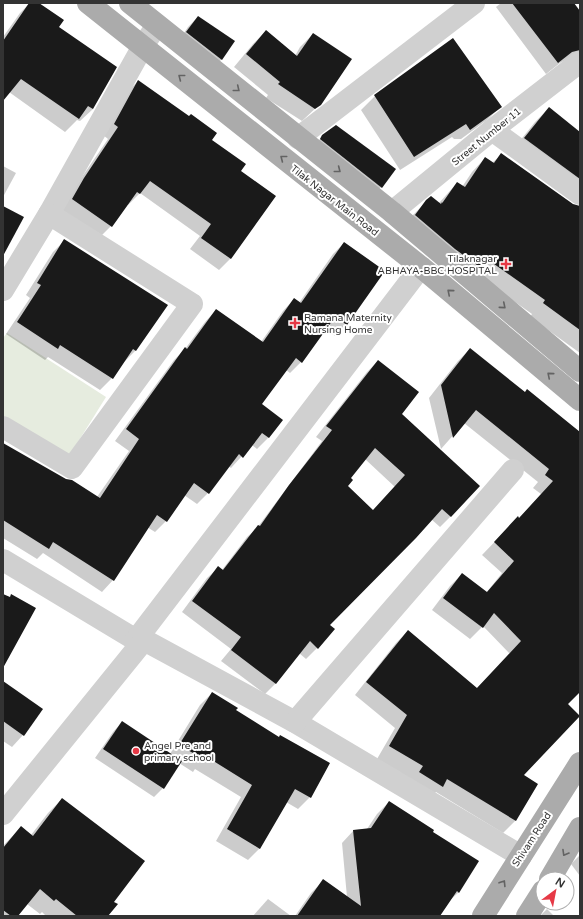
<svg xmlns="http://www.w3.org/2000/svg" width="583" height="919" font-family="'Varela Round',sans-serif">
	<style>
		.green { fill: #e6ecdf }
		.shadow { fill: #0003; fill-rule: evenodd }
		.building { fill: #1a1a1a; fill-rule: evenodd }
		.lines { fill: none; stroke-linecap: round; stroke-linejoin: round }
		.minor { stroke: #d0d0d0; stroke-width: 22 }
		.major { stroke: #ababab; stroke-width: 22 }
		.oneway { stroke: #636363 }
		.poi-dot { fill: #e63946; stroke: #fff; stroke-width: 1.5 }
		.labels { text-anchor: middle; stroke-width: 4; stroke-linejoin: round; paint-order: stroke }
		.street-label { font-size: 10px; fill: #333; stroke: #fff }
		.poi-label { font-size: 10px; fill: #333; stroke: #fff; text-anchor: start }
	</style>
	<rect width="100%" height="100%" fill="#fff"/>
	<path class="green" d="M7 333 106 397 68 458 3 419V338Z"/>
	<g class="shadow">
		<path d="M30 3H38L58 27 93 109 80 121 77 120 65 132 9 92 3 99V37L20 13Z"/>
		<path d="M501 3H573L580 12V53L560 63 546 74 496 7Z"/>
		<path d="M198 17 233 42 221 60 212 69 178 42 188 27Z"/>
		<path d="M266 31 295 56 300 47 313 34 320 104 302 121 266 98 268 95 234 67 253 44Z"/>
		<path d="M138 81 211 140 239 171 275 196 230 259 219 270 190 249 200 236 140 193 128 205 127 204 111 226 100 237 61 210 73 190 108 139 103 135 127 92Z"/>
		<path d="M375 96 500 107 487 120 461 139H454L452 137 400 170 361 110Z"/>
		<path d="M549 108 580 133V353L530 317 532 314 474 273 402 229 413 215 427 201 439 203 457 183 462 187 472 172 485 158 492 163 502 154 573 205 579 207 578 202 511 152 535 122Z"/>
		<path d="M323 136 381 187 372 197 313 146Z"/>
		<path d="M3 166 16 173 3 197Z"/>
		<path d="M65 240 136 350 124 362 112 378 100 390 48 357 45 360 6 334 30 298 26 295 53 252Z"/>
		<path d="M344 243 346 324 335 336 325 329 301 362 290 373 286 370 260 404 281 420 268 438 257 449 252 445 231 468 228 466 208 493 197 504 184 495 166 521 155 532 147 527 113 580 102 592 43 553 37 559 3 538V445L97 497 129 451 115 441 174 360 185 349 205 322 216 310 261 342 283 311 294 299 299 303 333 254Z"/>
		<path d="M470 349 525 393 580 432V690L566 704 522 775 537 785 515 821 503 833 436 792 430 798 377 759 395 728 355 695 396 643 408 631 476 689 510 654 483 626 470 639 432 610 450 586 462 574 486 593 502 573 482 555 506 530 519 519 541 494 533 488 538 482 464 423 441 449 429 398 458 361Z"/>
		<path d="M378 361 400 414 451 516 440 527 431 519 329 625 317 648 306 659 299 653 276 683 265 694 221 661 231 649 182 612 207 578 218 568 222 570 247 537 257 528 322 441 316 437 367 372ZM365 459 395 487 373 511 347 486 349 478Z"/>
		<path d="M3 682 41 710 23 735 12 747 3 741Z"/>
		<path d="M212 693 234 711 278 738 329 764 310 797 298 809 286 802 260 848 248 860 216 841 241 797 195 769 193 772 179 763 163 788 154 797 95 758 113 732 122 722 170 754 200 705Z"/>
		<path d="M62 799 113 902 107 916H46L42 912 40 914 27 904 17 916H3V846L21 827 31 835 48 813Z"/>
		<path d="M389 802 431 833 459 892 447 903 439 916H295L311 893 323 881 347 897 342 843 354 830 367 829 377 814Z"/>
		<path d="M580 855V876L571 864Z"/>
		<path d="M268 899 291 916H253Z"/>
		<path d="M547 909 554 916H540Z"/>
	</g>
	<g class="building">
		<path d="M29 3H39L64 20 59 27 117 67 93 109 88 106 79 119 21 79 3 101V41Z"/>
		<path d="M512 3H574L580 11V50L572 52 558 63Z"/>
		<path d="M198 16 235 41 222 60 186 32Z"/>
		<path d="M266 30 297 56 313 33 352 59 321 105 315 109 278 84 280 82 246 54Z"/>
		<path d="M453 38 502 107 470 130 466 124 414 157 374 95Z"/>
		<path d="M138 80 189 116 191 114 217 133 212 140 246 164 241 171 276 196 231 259 201 238 211 224 150 181 140 194 137 192 112 227 72 199 84 178 118 127 114 124Z"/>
		<path d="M549 107 580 132V179L524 138Z"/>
		<path d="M336 125 396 169 382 188 320 139 322 135Z"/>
		<path d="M501 153 573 204 580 206V330L543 303 545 300 487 259 481 268 455 249 415 215 426 200 431 196 441 204 442 202 443 203V202L457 182 465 187 485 157 494 163Z"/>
		<path d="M3 206 24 217 3 256Z"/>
		<path d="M64 239 168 305 136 351 133 349 113 379 60 345 58 349 17 322 41 285 37 283Z"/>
		<path d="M344 242 385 271 347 325 335 317 302 363 296 358 262 404 283 420 269 438 262 433 243 458 239 454 209 494 194 483 167 522 157 515 114 581 53 542 49 549 3 520V443L66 479 72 480 100 498 139 439 126 429 185 347 187 349 216 309 263 342 294 298 301 303Z"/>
		<path d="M470 348 525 392 527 389 580 432V692L568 704 580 716 524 775 538 784 516 821 447 779 443 787 419 772 423 766 389 746 407 715 366 682 408 630 477 688 521 641 494 613 483 628 443 598 462 573 487 592 514 561 494 542 518 516 519 518 553 481 545 475 549 469 476 410 453 438 441 385Z"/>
		<path d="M378 360 419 392 402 414 480 486 451 517 442 509 416 538 330 625 335 629 318 649 310 641 276 684 231 650 241 637 192 601 218 566 223 570 258 525 260 526 289 485 332 430 326 426ZM375 448 405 475 373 510 348 486 353 480 351 478Z"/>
		<path d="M3 594 10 597 11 594 36 608 3 668Z"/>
		<path d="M3 681 43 709 24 736 3 721Z"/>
		<path d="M212 692 238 708 236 710 279 737 280 735 330 763 311 798 295 789 260 849 227 829 252 785 207 757 205 760 179 745Z"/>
		<path d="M122 721 182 761 164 789 103 749Z"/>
		<path d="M62 798 145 861 114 902 118 904 108 916H77L56 899 54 901 40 889 18 916H11L3 910V848L21 826 33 836Z"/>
		<path d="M389 801 434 830 433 832 479 861 459 893 457 891 440 916H297L323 879 361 906 353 830 371 828Z"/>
	</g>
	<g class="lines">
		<g class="minor">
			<path d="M492 130 580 194"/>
			<path d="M298 138 474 3"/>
			<path d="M392 212 492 130 580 62"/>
			<path d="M3 290 49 214 143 46 157 25"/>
			<path d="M3 427 72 468 192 304 49 214"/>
			<path d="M3 560 136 640H144L295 722 521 856"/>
			<path d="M136 640 421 267"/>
			<path d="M295 722 513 470"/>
			<path d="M3 814 144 640"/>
		</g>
		<g class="major">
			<path d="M88 3 421 267 580 400"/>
			<path d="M130 3 392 212 580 371"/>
			<path d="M550 879 580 828"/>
			<path d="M483 916 580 763"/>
			<path d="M527 916 543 891"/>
		</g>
	</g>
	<defs><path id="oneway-chevron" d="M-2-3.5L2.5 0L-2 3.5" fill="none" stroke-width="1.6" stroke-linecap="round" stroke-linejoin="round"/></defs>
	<g class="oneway">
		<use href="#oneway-chevron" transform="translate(181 77) rotate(-142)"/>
		<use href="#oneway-chevron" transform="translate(237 89) rotate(39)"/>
		<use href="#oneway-chevron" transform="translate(283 158) rotate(-142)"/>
		<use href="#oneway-chevron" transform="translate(338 170) rotate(38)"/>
		<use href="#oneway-chevron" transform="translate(450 292) rotate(-140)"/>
		<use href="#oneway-chevron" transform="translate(503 306) rotate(40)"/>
		<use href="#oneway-chevron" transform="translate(550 375) rotate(-140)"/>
		<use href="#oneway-chevron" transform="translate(565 853) rotate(120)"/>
		<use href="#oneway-chevron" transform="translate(503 883) rotate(-58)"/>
	</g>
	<g class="poi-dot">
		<path d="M504 258h4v4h4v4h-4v4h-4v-4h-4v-4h4z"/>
		<path d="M293 317h4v4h4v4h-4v4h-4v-4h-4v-4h4z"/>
		<circle cx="136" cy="751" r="4"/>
	</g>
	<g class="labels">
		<g class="street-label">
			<text transform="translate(486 136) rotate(-39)" y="4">Street Number 11</text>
			<text transform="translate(335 200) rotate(38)" y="4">Tilak Nagar Main Road</text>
			<text transform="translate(531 839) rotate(-57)" y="4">Shivam Road</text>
		</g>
		<g class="poi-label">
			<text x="497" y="262" text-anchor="end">Tilaknagar<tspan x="497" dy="12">ABHAYA-BBC HOSPITAL</tspan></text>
			<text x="304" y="321">Ramana Maternity<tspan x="304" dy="12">Nursing Home</tspan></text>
			<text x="144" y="749">Angel Pre and<tspan x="144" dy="12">primary school</tspan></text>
		</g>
	</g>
	<rect width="583" height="919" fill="none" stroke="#333333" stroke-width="8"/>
	<g transform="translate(555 891) rotate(32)"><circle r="19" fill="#ffffff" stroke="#adadad"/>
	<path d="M0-3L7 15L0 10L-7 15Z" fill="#e63946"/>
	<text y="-6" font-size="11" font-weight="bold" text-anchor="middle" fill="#333333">N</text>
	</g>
</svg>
